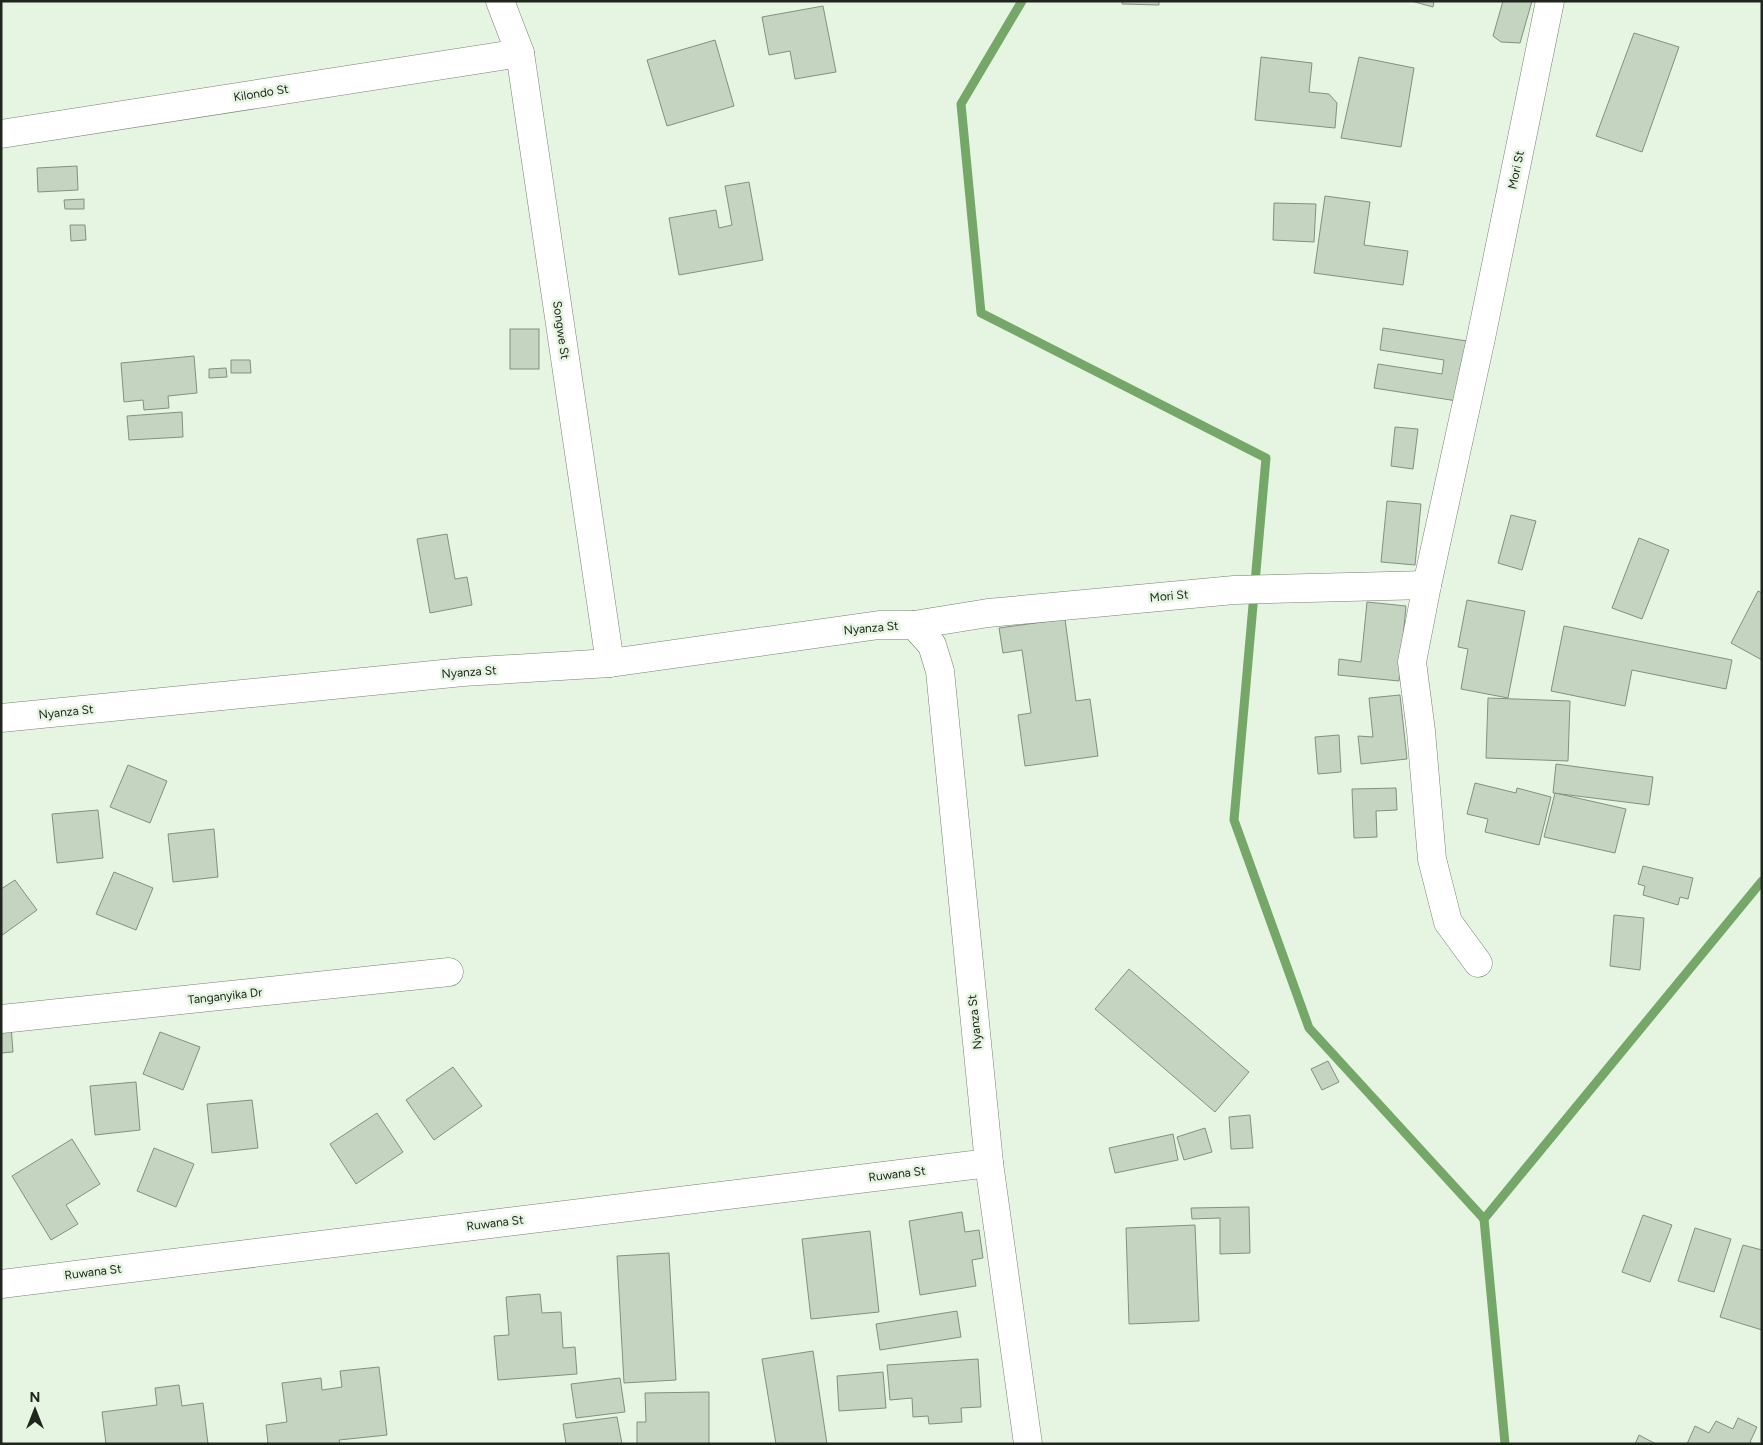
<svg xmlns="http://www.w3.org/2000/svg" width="1763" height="1445" font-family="Figtree,sans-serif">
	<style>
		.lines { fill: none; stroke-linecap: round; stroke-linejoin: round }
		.stream { stroke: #74a768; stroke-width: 9 }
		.building { fill: #c4d4c0; stroke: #82917f }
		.minor-casing { stroke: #758371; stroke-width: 29 }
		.minor { stroke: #fff; stroke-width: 28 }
		.labels { text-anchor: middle; stroke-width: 5; stroke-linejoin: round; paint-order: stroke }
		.street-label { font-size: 12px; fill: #20261e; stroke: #e5f5e1 }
	</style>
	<rect width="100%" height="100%" fill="#e5f5e1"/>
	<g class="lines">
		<g class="stream">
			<path d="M1022 1 961 104 981 313 1266 458 1234 820 1309 1028 1484 1219"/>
			<path d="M1505 1444 1484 1219 1762 881"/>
		</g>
	</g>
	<g class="building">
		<path d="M1122 1H1159V5L1122 4Z"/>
		<path d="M1411 1H1434L1433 7Z"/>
		<path d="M1503 1H1532L1520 43 1501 42 1493 36Z"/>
		<path d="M823 6 836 72 795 79 790 51 769 55 762 17Z"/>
		<path d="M1634 33 1679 47 1642 152 1596 136Z"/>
		<path d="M715 40 734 106 667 126 647 60Z"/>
		<path d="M1261 57 1312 63 1309 92 1329 94 1337 103 1335 128 1255 120Z"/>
		<path d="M1359 57 1414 68 1401 147 1341 138Z"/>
		<path d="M77 166 78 190 38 192 37 168Z"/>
		<path d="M749 182 763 260 679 275 669 218 716 210 719 228 732 225 725 186Z"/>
		<path d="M1325 196 1370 202 1364 245 1408 251 1403 285 1314 273Z"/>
		<path d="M84 199V209H65L64 200Z"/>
		<path d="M1274 203 1316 204 1314 242 1273 240Z"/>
		<path d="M70 225H85L86 240 71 241Z"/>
		<path d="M1383 328 1467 341 1457 401 1374 388 1378 364 1442 374 1444 360 1380 350Z"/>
		<rect x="510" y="329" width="29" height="40"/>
		<path d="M194 356 197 393 168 396 169 408 144 410 143 400 124 402 121 363Z"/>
		<path d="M231 360H250L251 373H231Z"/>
		<path d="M226 368 227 377 209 378V369Z"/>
		<path d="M182 412 183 437 129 440 127 416Z"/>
		<path d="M1395 427 1418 429 1413 469 1391 466Z"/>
		<path d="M1387 501 1421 504 1415 565 1381 562Z"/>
		<path d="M1511 515 1536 521 1522 570 1498 563Z"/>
		<path d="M447 534 455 579 467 577 472 605 430 613 417 539Z"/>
		<path d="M1639 538 1669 550 1642 619 1612 608Z"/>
		<path d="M1758 591 1762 593V660L1731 643Z"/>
		<path d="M1467 600 1525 611 1508 698 1461 689 1468 649 1458 647Z"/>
		<path d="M1367 602 1406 606 1399 681 1338 675 1339 659 1361 662Z"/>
		<path d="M1065 619 1076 701 1090 699 1098 756 1025 766 1018 715 1031 713 1022 650 1003 653 999 628Z"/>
		<path d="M1564 626 1732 660 1726 689 1632 670 1625 706 1551 691Z"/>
		<path d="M1400 695 1407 759 1361 764 1358 736 1373 737 1369 698Z"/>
		<path d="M1488 698 1570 701 1568 761 1486 758Z"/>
		<path d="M1339 735 1341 772 1318 774 1315 737Z"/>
		<path d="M1556 764 1653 777 1649 805 1553 793Z"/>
		<path d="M128 765 167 781 150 823 110 807Z"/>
		<path d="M1475 783 1516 793 1517 788 1551 797 1539 845 1485 832 1488 819 1467 814Z"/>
		<path d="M1396 788 1397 810 1376 811 1377 837 1354 838 1352 789Z"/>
		<path d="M1555 793 1626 809 1615 853 1544 837Z"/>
		<path d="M98 810 103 858 57 863 52 814Z"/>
		<path d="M214 829 218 877 173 882 168 834Z"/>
		<path d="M1643 866 1693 878 1688 899 1680 897 1678 905 1643 895 1645 886 1638 884Z"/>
		<path d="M114 872 153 888 136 930 96 914Z"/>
		<path d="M15 880 37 910 1 936V889Z"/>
		<path d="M1614 915 1644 918 1640 970 1610 966Z"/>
		<path d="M1129 969 1249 1072 1215 1112 1095 1009Z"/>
		<path d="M1 1026H11L13 1052 1 1053Z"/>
		<path d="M160 1032 200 1047 183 1090 143 1074Z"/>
		<path d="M1328 1061 1339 1082 1322 1090 1311 1069Z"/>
		<path d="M453 1067 482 1106 434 1140 406 1100Z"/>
		<path d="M136 1082 140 1130 95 1135 90 1086Z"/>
		<path d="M252 1100 258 1148 212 1153 207 1104Z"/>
		<path d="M377 1113 403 1152 356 1184 330 1144Z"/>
		<path d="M1250 1115 1253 1148 1231 1149 1229 1117Z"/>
		<path d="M1205 1128 1212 1152 1184 1160 1177 1137Z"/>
		<path d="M1173 1134 1178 1160 1115 1173 1109 1148Z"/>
		<path d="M72 1139 100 1184 66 1205 78 1224 51 1240 12 1176Z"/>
		<path d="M154 1148 194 1164 176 1207 137 1191Z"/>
		<path d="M1249 1207 1250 1253 1220 1254V1218L1192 1219 1191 1208Z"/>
		<path d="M962 1212 965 1232 979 1230 983 1258 972 1260 976 1286 920 1295 909 1221Z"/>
		<path d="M1643 1215 1672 1225 1650 1282 1622 1272Z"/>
		<path d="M1195 1225 1199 1321 1129 1324 1126 1228Z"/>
		<path d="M1695 1228 1731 1239 1714 1292 1678 1281Z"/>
		<path d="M870 1231 879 1312 811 1319 802 1239Z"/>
		<path d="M1743 1245 1762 1250V1330L1720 1317Z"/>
		<path d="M669 1253 676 1380 624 1383 617 1256Z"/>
		<path d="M540 1294 542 1313 561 1312 563 1348 575 1347 577 1374 498 1380 494 1336 509 1335 506 1297Z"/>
		<path d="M957 1311 961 1337 880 1350 876 1324Z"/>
		<path d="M813 1351 827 1444H776L762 1359Z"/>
		<path d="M978 1359 981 1407 961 1408 962 1422 929 1424 928 1416 913 1417 912 1398 890 1400 887 1365Z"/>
		<path d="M379 1367 387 1435 339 1440 340 1444H264L268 1443 266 1425 287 1422 282 1383 321 1378 322 1390 342 1387 340 1371Z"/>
		<path d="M883 1372 886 1408 839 1411 837 1376Z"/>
		<path d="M620 1378 625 1412 576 1418 571 1384Z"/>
		<path d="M179 1385 182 1406 203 1403 208 1444H106L102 1412 157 1405 155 1388Z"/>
		<path d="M709 1392V1444H637V1422H646L645 1393Z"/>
		<path d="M617 1417 622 1444H566L563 1424Z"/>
		<path d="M1738 1418 1757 1427 1750 1442 1754 1444H1687L1695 1426 1709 1433 1716 1421 1733 1429Z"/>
		<path d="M1639 1435 1656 1444H1635Z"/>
	</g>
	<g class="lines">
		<g class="minor-casing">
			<g id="minor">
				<path d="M500 1 520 53 610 663"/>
				<path d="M1 134 520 53"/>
				<path d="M914 625 988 613 1234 590 1427 585"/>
				<path d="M1 718 463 672 610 663 879 625H914L932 645 940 671 989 1163 1028 1444"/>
				<path d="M1478 963 1448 922 1432 859 1421 731 1412 662 1427 585 1481 338 1550 1"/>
				<path d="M1 1019 449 972"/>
				<path d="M1 1284 989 1163"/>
			</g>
		</g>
		<use href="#minor" class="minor"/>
	</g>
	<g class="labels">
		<g class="street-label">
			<text transform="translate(261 93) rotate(-9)" y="4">Kilondo St</text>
			<text transform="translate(1516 170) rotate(-78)" y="4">Mori St</text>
			<text transform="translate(561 330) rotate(82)" y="4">Songwe St</text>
			<text transform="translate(1169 596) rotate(-5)" y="4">Mori St</text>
			<text transform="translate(871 628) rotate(-5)" y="4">Nyanza St</text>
			<text transform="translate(469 672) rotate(-4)" y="4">Nyanza St</text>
			<text transform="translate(66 712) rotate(-6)" y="4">Nyanza St</text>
			<text transform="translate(225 996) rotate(-6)" y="4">Tanganyika Dr</text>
			<text transform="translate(975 1022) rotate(-96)" y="4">Nyanza St</text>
			<text transform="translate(897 1174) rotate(-7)" y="4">Ruwana St</text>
			<text transform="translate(495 1223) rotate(-7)" y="4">Ruwana St</text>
			<text transform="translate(93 1272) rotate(-7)" y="4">Ruwana St</text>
		</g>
	</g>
	<rect width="1763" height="1445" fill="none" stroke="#20261e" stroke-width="5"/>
	<g transform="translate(35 1410)" stroke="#e5f5e1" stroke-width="4" paint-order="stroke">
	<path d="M0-4L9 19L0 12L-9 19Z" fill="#20261e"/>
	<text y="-8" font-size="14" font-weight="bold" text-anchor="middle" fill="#20261e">N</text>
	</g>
</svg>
